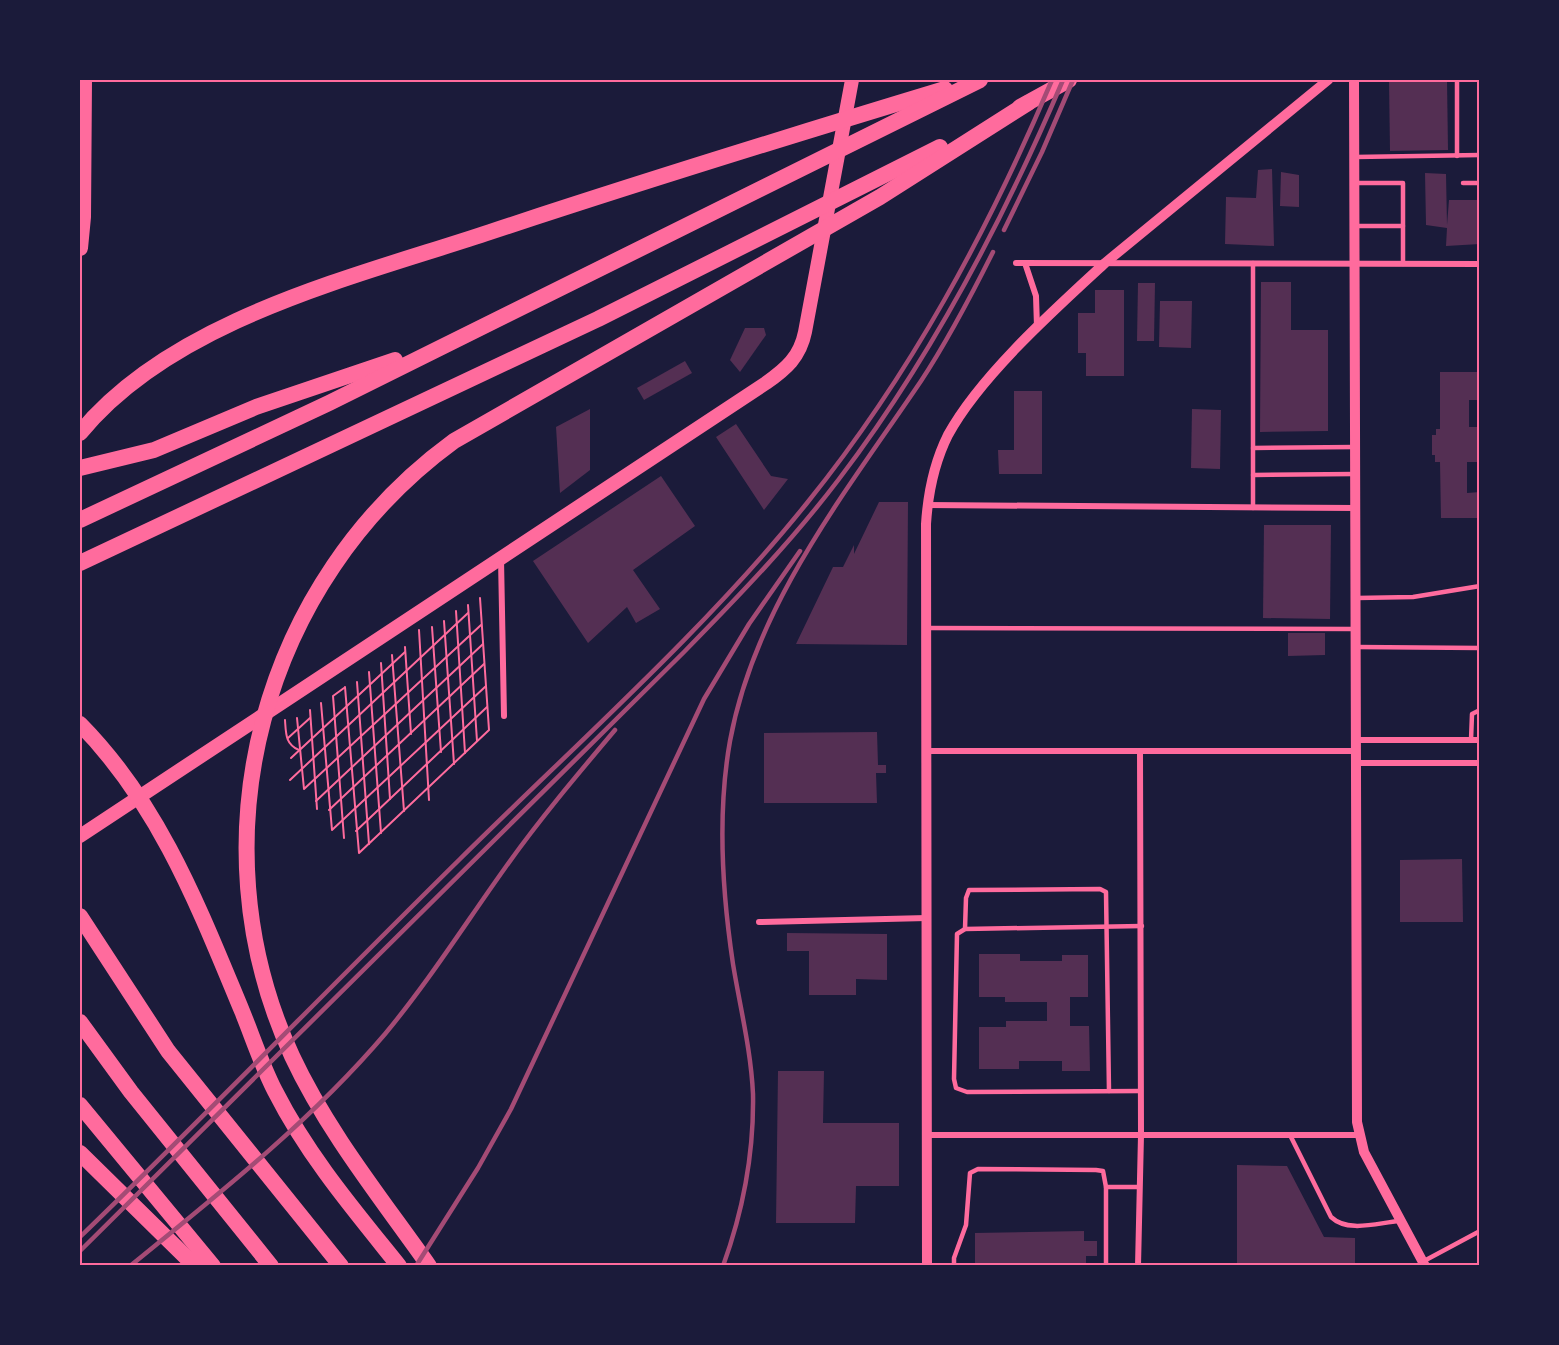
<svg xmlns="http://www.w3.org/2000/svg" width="1559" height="1345" font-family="Spectral,serif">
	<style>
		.building { fill: #542f53 }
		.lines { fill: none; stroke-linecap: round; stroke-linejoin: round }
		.path { stroke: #ff6b9d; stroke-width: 2 }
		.service { stroke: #ff6b9d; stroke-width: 4.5 }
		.minor { stroke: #ff6b9d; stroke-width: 6 }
		.tertiary { stroke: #ff6b9d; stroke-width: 10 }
		.primary { stroke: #ff6b9d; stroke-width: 14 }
		.motorway { stroke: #ff6b9d; stroke-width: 16 }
		.rail { stroke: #a44b75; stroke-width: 4.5 }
		.neatline { fill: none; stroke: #ff6b9d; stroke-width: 2 }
	</style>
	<rect width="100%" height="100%" fill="#1b1b3a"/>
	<g class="building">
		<path d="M1389 80H1447L1448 150 1390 151Z"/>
		<path d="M1272 169 1274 246 1225 244 1226 197 1256 198 1258 170Z"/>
		<path d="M1281 172 1299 175V207L1280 206Z"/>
		<path d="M1425 173 1446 174 1447 225 1449 200H1480V244L1446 246 1447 228 1426 225Z"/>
		<path d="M1261 282H1291V330H1328V431L1260 432Z"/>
		<path d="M1138 283H1155L1154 341H1137Z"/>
		<path d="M1095 290H1124V376H1086V353H1078V313H1095Z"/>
		<path d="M1160 301H1192L1191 348 1159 347Z"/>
		<path d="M745 328H764L766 335 740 372 730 360Z"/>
		<path d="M685 361 692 373 644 400 637 388Z"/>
		<path d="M1440 372H1480V400H1469V427H1480V462H1467V493L1480 492V518H1441L1440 462H1435V455H1432V435H1436V429H1440Z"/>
		<path d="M1014 391H1042V474H999L998 450H1014Z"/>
		<path d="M590 409V470L560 493 556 427Z"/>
		<path d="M1192 409 1221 410 1220 469 1191 468Z"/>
		<path d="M736 424 771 476 788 479 764 510 716 437Z"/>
		<path d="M661 476 695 526 633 570 660 609 636 623 627 607 588 643 533 561Z"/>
		<path d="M879 502H908L907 645 796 644 833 567H843L854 545V554Z"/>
		<path d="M1264 525H1331L1330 619 1263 618Z"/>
		<path d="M1288 633H1325V655L1288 656Z"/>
		<path d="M877 732 878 765H886V773H876L877 803H764V733Z"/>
		<path d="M1462 859 1463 922H1400V860Z"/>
		<path d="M787 933 887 934V980L856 979V995H809V951H787Z"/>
		<path d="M979 954H1020V961H1062V955H1088V997H1070V1026H1089L1090 1071H1062V1061H1019V1069H979V1027H1006V1021H1047V1002H1005V997H979Z"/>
		<path d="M778 1071H824L823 1123H899V1186H856L855 1223H776Z"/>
		<path d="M1237 1165 1287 1166 1324 1237 1355 1238V1266H1237Z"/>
		<path d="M1084 1231V1241H1097V1256H1086V1266H975V1233Z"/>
	</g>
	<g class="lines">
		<g class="path">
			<path d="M468 605 477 741"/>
			<path d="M456 611 465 753"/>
			<path d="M444 621 454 764"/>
			<path d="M432 627 441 752"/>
			<path d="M419 630 429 800"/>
			<path d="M405 647 411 734"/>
			<path d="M392 655 404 811"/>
			<path d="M381 663 390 799"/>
			<path d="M369 672 381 833"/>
			<path d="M357 682 369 844"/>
			<path d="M345 687 359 853 489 730 480 598"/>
			<path d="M321 703 332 830 486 686"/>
			<path d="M310 710 317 809"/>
			<path d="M297 718 304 789 481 625"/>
			<path d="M285 720C286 733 285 744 299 750"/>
			<path d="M288 738 310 718"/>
			<path d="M291 758 405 652"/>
			<path d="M290 780 468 613"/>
			<path d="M316 801 483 644"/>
			<path d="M329 810 484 664"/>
			<path d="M356 831 487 707"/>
			<path d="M344 838 333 696 344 688"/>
		</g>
		<g class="service">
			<path d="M1457 156V80"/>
			<path d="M1355 157 1480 155"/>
			<path d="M1355 183H1403V264"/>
			<path d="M1463 183H1480"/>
			<path d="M1356 226H1403"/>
			<path d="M1253 263V508"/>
			<path d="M1253 448 1355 447"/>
			<path d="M1253 475 1355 474"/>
			<path d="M1357 598 1413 597 1480 586"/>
			<path d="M926 628 1356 629"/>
			<path d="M1357 647 1480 648"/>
			<path d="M1471 740 1472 714 1480 710"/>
			<path d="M965 929 966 898 969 890 1100 889 1106 892 1109 1091"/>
			<path d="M1141 1091 967 1092 956 1088 954 1079 957 934 965 929 1142 926"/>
			<path d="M1290 1135 1331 1217C1348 1233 1377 1223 1399 1221"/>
			<path d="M1424 1261 1480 1231"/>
			<path d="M954 1266V1258L966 1225 970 1173 978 1169 1096 1170 1103 1171 1106 1187"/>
			<path d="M1106 1266V1187H1139"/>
		</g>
		<g class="minor">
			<path d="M1016 263 1480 264"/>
			<path d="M1025 263 1036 296 1037 327"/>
			<path d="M927 505 1356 508"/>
			<path d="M501 559 504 716"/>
			<path d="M1357 740H1480"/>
			<path d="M927 751H1357"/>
			<path d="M1357 763H1480"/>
			<path d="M759 922 927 918"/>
			<path d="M926 1135H1359"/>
			<path d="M1138 1266 1141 1135 1140 751"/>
		</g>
		<g class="tertiary">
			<path d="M1354 80 1357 1122 1364 1152 1425 1266"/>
			<path d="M927 1266 926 524C928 493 934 463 948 435 980 376 1055 309 1105 263L1328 80"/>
		</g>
		<path class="primary" d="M80 836 766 383C786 369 800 357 805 332L852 80"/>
		<g class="motorway">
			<path d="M1020 107 1069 80"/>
			<path d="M80 248 83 217 84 80"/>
			<path d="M80 433C173 319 355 277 490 232 641 182 793 135 945 89"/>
			<path d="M80 468 154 450 256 407 395 360"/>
			<path d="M80 520 329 403 980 80"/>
			<path d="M80 563 598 319 940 147"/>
			<path d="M80 724C160 805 199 908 242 1011 253 1038 262 1066 275 1091 308 1156 354 1210 399 1266"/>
			<path d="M80 916 168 1051 341 1266"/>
			<path d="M80 1022 131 1092 271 1266"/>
			<path d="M80 1105 213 1266"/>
			<path d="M80 1153 195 1266"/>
			<path d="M429 1266C381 1198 327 1131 292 1056 192 839 262 581 454 441L880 197 1028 103"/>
		</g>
		<g class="rail">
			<path d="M1004 230 1042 152 1073 80"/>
			<path d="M80 1237C208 1113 333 984 460 859 576 744 705 630 807 503 911 374 988 231 1052 80"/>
			<path d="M80 1251 684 652C738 597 792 541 839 479 932 357 1003 221 1063 80"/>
			<path d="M130 1266C219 1194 311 1121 385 1034 429 981 465 924 505 868 539 820 577 775 615 730"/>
			<path d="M416 1266 478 1168 511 1109 704 699 749 624 800 551"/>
			<path d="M723 1266C743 1211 754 1151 753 1094 751 1050 740 1007 733 964 722 891 717 814 730 741 755 605 846 492 921 381 948 340 971 296 993 252"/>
		</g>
	</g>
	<rect width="1559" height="1345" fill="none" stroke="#1b1b3a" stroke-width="162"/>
	<rect x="81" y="81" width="1397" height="1183" class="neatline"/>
</svg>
